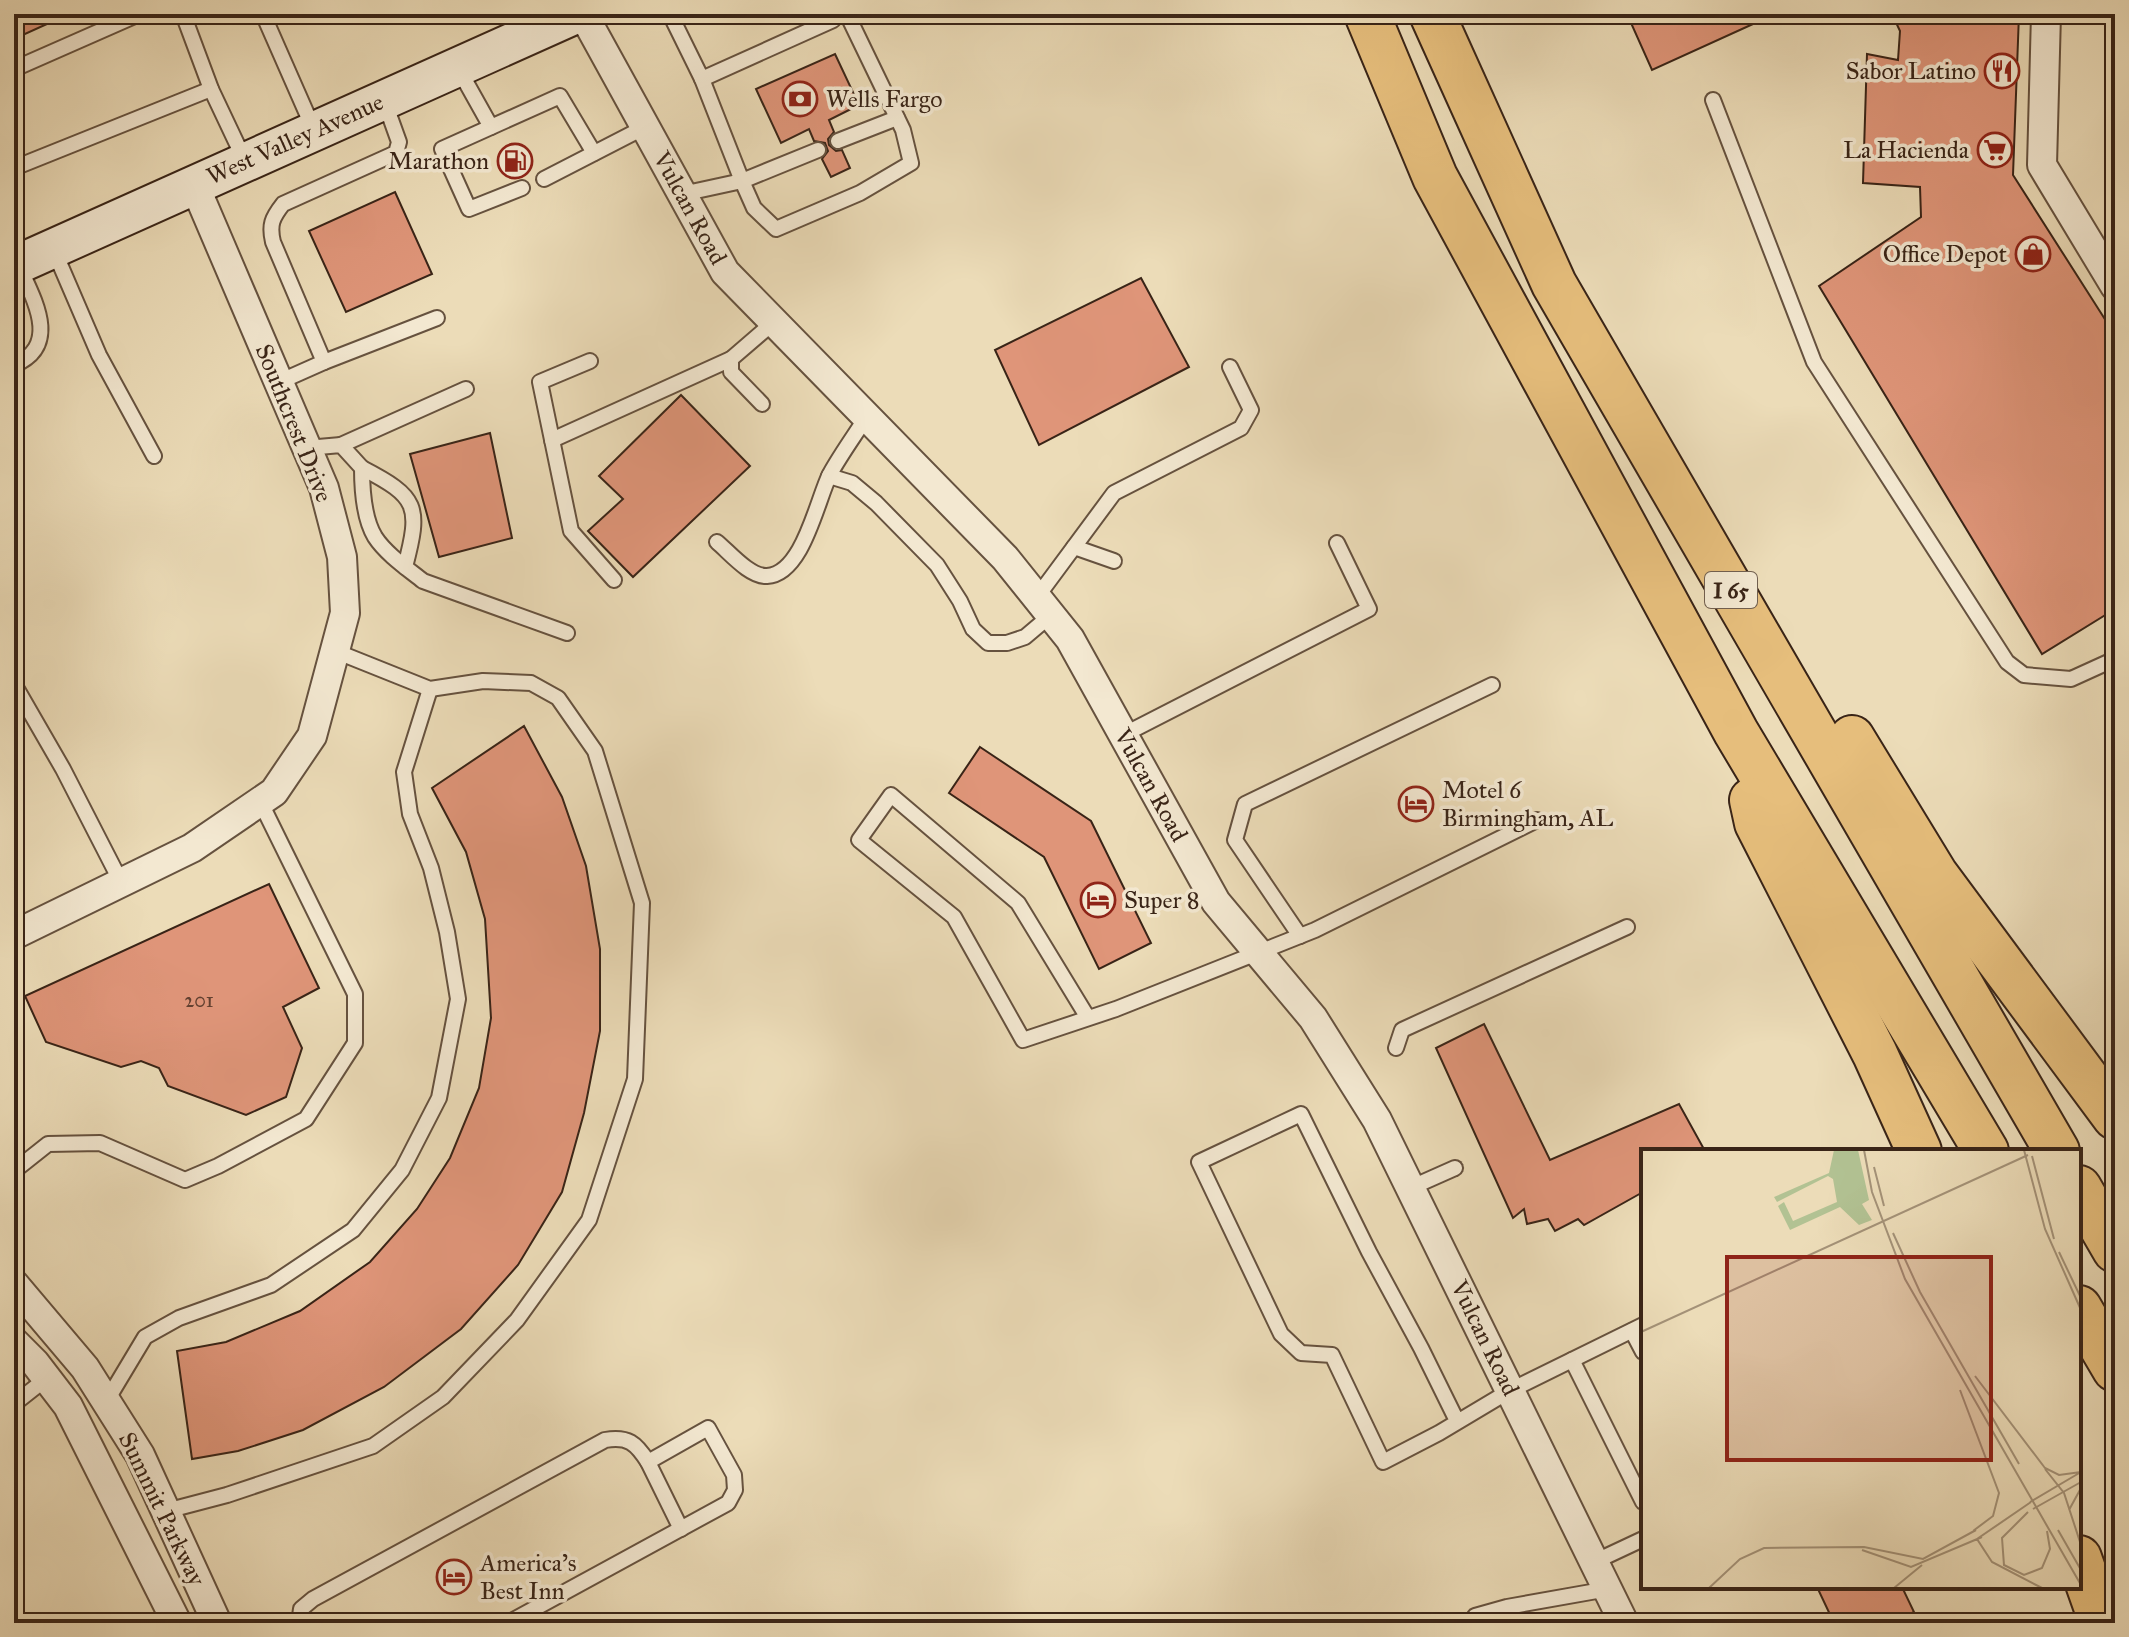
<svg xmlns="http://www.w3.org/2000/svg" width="2129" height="1637" font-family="'IM FELL Great Primer',serif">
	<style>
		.building { fill: #df9579; stroke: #392417; stroke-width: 2 }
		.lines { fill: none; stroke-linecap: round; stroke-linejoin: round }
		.lane-casing { stroke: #66523f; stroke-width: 18 }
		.street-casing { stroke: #66523f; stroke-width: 32 }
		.secondary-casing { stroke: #392417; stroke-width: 42 }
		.highway-casing { stroke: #392417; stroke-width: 48 }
		.lane { stroke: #f3e8d1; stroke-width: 14 }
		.street { stroke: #f3e8d1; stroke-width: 28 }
		.secondary { stroke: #f3e8d1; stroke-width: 38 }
		.highway { stroke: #e6be7c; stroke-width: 44 }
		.labels { text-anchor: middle; stroke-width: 7; stroke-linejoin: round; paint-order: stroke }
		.number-label { font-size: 20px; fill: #624030 }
		.shield { fill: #f3e8d1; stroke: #715f4f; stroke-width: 2 }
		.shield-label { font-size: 22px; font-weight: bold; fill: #392417 }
		.poi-label { font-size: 24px; fill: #392417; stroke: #f3e8d1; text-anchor: end }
		.street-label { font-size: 24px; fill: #392417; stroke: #f3e8d1 }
		.inset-road { fill: none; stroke: #a49278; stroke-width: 2 }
		.view { fill: #8f2418; fill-opacity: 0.15; stroke: #8f2418; stroke-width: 4 }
		.inset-edge { fill: none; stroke: #392417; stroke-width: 4 }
	</style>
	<rect width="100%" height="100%" fill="#ecdcb8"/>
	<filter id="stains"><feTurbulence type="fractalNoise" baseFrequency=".0025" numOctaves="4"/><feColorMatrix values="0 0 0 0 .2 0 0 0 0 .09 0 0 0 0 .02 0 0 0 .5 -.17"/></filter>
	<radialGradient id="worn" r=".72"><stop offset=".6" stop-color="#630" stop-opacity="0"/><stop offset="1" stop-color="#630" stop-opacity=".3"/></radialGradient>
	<g class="building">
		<path d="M14 14H69L14 39Z"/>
		<path d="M1627 14H1775L1652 70Z"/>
		<path d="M1892 14H2019L2013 175 2115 335V609L2042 654 1819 286 1921 217 1920 187 1863 183 1867 54 1898 60 1900 31Z"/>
		<path d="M835 54 859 105 829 120 834 132 828 139 829 145 836 151 842 150 850 168 831 177 822 159 828 151 825 143 814 141 809 129 781 143 756 89Z"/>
		<path d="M395 192 432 274 346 312 309 231Z"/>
		<path d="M1141 278 1189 367 1039 445 995 350Z"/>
		<path d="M681 395 750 466 633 577 588 531 623 499 599 476Z"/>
		<path d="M490 433 512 538 439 557 410 454Z"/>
		<path d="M524 726 562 797 586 866 600 949V1031L584 1113 562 1192 518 1265 461 1329 384 1387 303 1430 238 1451 192 1459 177 1351 226 1342 300 1311 370 1262 417 1209 450 1158 479 1088 491 1018 485 919 466 852 432 788Z"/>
		<path d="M980 747 1091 821 1151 943 1099 969 1044 857 949 793Z"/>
		<path d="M269 884 319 988 283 1007 302 1048 286 1097 246 1115 168 1086 159 1068 141 1061 121 1067 46 1042 25 996Z"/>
		<path d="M1484 1024 1550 1160 1679 1104 1705 1151H1643V1192L1584 1225 1578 1219 1555 1231 1548 1219 1527 1224 1524 1209 1513 1218 1436 1048Z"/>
		<path d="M1817 1587H1902L1914 1612 1892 1623H1834Z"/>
	</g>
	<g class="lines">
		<g class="lane-casing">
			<g id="lane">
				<path d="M183 14 211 89 245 161"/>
				<path d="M263 14 314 130"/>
				<path d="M670 14 702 79 833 20 836 14"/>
				<path d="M458 68 491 127"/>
				<path d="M14 69 139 14"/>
				<path d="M702 79 742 181 818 150"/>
				<path d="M1713 100 1814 362 2007 662 2024 675 2071 679 2115 659"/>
				<path d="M838 141 897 118"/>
				<path d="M14 168 211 89"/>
				<path d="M544 179 645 127"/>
				<path d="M522 188 469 209 442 149 560 96 594 153"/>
				<path d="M682 194 742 181 754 208 776 229 860 193 911 163 903 130 847 14"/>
				<path d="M53 248 99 355 154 456"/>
				<path d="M590 361 540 382 571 531 614 580"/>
				<path d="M324 362 437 318"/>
				<path d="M14 365C62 345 33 298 18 264"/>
				<path d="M279 382 324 362 273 242C269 225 272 218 283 204L396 153 399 142 385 103"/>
				<path d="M762 404 731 372V359L774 322"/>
				<path d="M552 440 731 359"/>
				<path d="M341 445 466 389"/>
				<path d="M307 448 341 445 362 468C362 488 364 519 375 537 386 554 408 569 423 581L567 633"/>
				<path d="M362 468C418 497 421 506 405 567"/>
				<path d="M829 476 852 483 876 503 937 565 960 601 973 629 988 643H1007L1025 637 1051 615"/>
				<path d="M717 542C730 553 750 577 767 576 803 574 817 500 830 474 841 454 855 435 867 416"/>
				<path d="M1074 547 1114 561"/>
				<path d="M1037 597 1114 493 1241 428 1251 410 1230 367"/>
				<path d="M14 684 63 769 121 882"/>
				<path d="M1123 735 1369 609 1337 543"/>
				<path d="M1300 936 1235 840 1245 804 1492 685"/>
				<path d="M1088 1018 1018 903 891 795 859 840 954 917 1023 1040 1116 1009 1315 930 1537 820"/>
				<path d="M1396 1048 1402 1030 1627 927"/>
				<path d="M14 1171 48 1144 100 1143 185 1180 218 1166 306 1119 355 1043V994L260 801"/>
				<path d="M1410 1188 1455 1168"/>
				<path d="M1632 1331 1643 1352"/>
				<path d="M1572 1360 1643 1502"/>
				<path d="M106 1402 145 1337 179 1318 271 1285 353 1230 402 1170 439 1098 458 999 447 932 431 868 410 814 404 772 430 689"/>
				<path d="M14 1404 47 1378"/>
				<path d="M1457 1421 1421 1348 1369 1252 1301 1114 1199 1162 1281 1334 1301 1353 1332 1355 1383 1462 1439 1433 1511 1390 1643 1325"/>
				<path d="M648 1462 681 1529"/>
				<path d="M166 1511 227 1495 373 1446 443 1397 517 1320 589 1220 635 1079 642 903 595 751 558 698 531 683 483 681 430 689 335 651"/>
				<path d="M1594 1562 1643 1539"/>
				<path d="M1475 1616 1507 1607 1608 1589"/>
				<path d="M299 1623 301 1609 313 1599 605 1440C628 1436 636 1443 648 1462L708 1428 734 1475 735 1490 728 1503 508 1623"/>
			</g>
		</g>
		<g class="street-casing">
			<g id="street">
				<path d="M583 14 725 272 1005 558 1070 639 1216 902 1313 1018 1377 1120 1624 1623"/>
				<path d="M2046 14 2042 165 2115 286"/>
				<path d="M14 935 192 848 274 792 312 736 345 613 342 557 324 488 194 184"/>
				<path d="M14 1284 85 1368 140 1455 217 1623"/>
				<path d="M14 1342 35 1363 68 1406 177 1623"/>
			</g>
		</g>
		<g class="secondary-casing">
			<path id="secondary" d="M14 266 576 14"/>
		</g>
		<g class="highway-casing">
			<g id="highway">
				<path d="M1367 14 1435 177 1736 732 1986 1151"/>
				<path d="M1432 14 1554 284 2057 1151"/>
				<path d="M1852 738 1935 874 2115 1117"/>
				<path d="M1752 800 1757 823 1875 1054 1919 1151"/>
				<path d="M2079 1188 2115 1250"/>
				<path d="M2079 1308 2115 1369"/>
				<path d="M2079 1558 2102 1623"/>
			</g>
		</g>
		<use href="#lane" class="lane"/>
		<use href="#street" class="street"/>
		<use href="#secondary" class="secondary"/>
		<use href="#highway" class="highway"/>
	</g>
	<defs>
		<g id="restaurant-ring" transform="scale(1.8)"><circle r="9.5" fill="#f3e8d1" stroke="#8f2418" stroke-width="1.5"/><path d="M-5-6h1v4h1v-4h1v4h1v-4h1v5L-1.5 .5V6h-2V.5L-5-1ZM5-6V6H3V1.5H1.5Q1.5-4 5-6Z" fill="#8f2418"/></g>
		<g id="bank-ring" transform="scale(1.8)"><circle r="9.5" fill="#f3e8d1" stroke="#8f2418" stroke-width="1.5"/><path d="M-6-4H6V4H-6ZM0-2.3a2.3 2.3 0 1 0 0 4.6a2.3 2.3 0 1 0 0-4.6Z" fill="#8f2418"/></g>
		<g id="supermarket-ring" transform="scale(1.8)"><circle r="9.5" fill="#f3e8d1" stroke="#8f2418" stroke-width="1.5"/><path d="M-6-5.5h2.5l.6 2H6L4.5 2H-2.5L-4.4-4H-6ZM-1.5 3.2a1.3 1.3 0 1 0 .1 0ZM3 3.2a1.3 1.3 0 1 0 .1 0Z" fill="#8f2418"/></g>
		<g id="fuel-ring" transform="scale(1.8)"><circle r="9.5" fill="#f3e8d1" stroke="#8f2418" stroke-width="1.5"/><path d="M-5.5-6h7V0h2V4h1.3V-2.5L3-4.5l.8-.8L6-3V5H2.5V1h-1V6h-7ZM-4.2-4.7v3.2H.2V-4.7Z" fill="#8f2418"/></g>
		<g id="shop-ring" transform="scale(1.8)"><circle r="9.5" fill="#f3e8d1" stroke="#8f2418" stroke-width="1.5"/><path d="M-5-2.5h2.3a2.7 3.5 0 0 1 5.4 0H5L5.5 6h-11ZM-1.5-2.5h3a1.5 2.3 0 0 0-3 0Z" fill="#8f2418"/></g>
		<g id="hotel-ring" transform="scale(1.8)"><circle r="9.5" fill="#f3e8d1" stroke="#8f2418" stroke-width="1.5"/><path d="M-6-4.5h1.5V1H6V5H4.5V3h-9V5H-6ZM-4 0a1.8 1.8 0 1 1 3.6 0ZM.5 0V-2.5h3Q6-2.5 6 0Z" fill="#8f2418"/></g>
	</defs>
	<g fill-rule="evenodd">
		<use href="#restaurant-ring" x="2002" y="71"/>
		<use href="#bank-ring" x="800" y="99"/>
		<use href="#supermarket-ring" x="1995" y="150"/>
		<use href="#fuel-ring" x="515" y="161"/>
		<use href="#shop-ring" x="2033" y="254"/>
		<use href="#hotel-ring" x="1416" y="804"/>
		<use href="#hotel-ring" x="1098" y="900"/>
		<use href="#hotel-ring" x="454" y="1577"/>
	</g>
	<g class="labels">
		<g class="number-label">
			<text x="199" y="1007">201</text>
		</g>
		<rect class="shield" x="1705" y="572" width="52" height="36" rx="6"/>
		<g class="shield-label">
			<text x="1731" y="598">I 65</text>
		</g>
		<g class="poi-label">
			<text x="1976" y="79">Sabor Latino</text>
			<text x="826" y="107" text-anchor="start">Wells Fargo</text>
			<text x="1969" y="158">La Hacienda</text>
			<text x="489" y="169">Marathon</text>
			<text x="2007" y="262">Office Depot</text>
			<text x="1442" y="798" text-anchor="start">Motel 6<tspan x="1442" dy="28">Birmingham, AL</tspan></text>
			<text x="1124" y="908" text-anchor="start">Super 8</text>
			<text x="480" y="1571" text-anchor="start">America's<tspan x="480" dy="28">Best Inn</tspan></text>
		</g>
		<g class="street-label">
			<text transform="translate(295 139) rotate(-24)" y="8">West Valley Avenue</text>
			<text transform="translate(690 208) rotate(61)" y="8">Vulcan Road</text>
			<text transform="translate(294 423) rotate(68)" y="8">Southcrest Drive</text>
			<text transform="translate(1151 785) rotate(61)" y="8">Vulcan Road</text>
			<text transform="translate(1485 1338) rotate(64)" y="8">Vulcan Road</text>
			<text transform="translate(162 1509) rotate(64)" y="8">Summit Parkway</text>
		</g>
	</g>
	<g transform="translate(1641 1149)">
		<rect width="440" height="440" fill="#ecdcb8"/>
		<path d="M193 1H217L228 51 221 55 231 71 218 76 199 58 149 81 137 57 143 53 152 72 196 53 192 30 187 27 136 53 133 48 188 24Z" fill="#b2c293"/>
		<path class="inset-road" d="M223 1 231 43 264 130 440 436M383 1 404 80 440 161M391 7 413 90M233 18 243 57M252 84 279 143 378 315M418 103 440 149M0 183 387 6M334 227 404 319 418 326 440 323M319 241 358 344 352 367 332 382M404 320 423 344 440 396M389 353 440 323M390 353 336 390 351 413 401 439M392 360 440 333M428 361 440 339M387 363 361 389 363 416 383 426 401 419 409 400 406 382M417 381 440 421M221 401 270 418 341 388M68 439 99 410 123 399 223 398 282 410 335 381M253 439 281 416"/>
		<path class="view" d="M86 108H350V311H86Z"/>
		<rect width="440" height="440" class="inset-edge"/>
	</g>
	<rect width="2129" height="1637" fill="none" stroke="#ecdcb8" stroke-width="48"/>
	<rect x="16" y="16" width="2097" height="1605" fill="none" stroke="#392417" stroke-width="4"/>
	<rect x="24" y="24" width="2081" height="1589" fill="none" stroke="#392417" stroke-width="2"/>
	<rect width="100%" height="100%" filter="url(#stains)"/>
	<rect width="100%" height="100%" fill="url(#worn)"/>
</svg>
